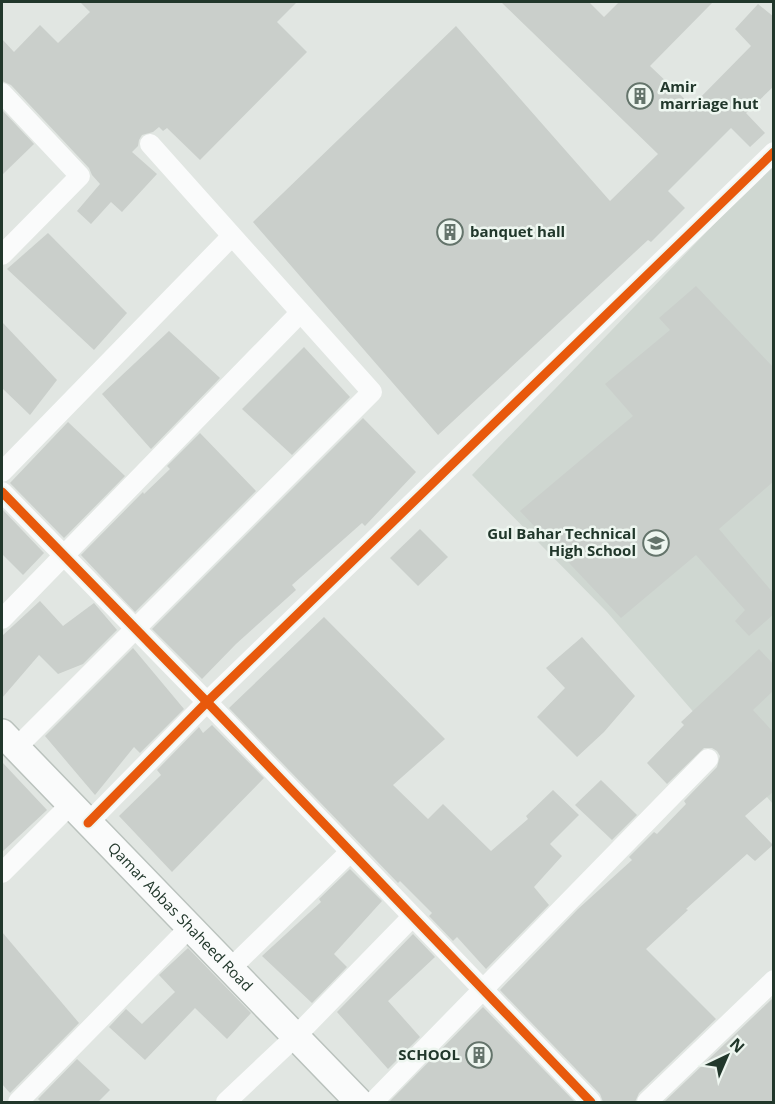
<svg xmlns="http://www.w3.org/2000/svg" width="775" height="1104" font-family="'Open Sans',sans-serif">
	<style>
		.built { fill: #cfd7d1 }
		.building { fill: #cacfcb }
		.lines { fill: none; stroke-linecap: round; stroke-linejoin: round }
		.secondary-casing { stroke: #bac2bd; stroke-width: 30 }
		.street { stroke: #fafbfb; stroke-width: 20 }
		.secondary { stroke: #fafbfb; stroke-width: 27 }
		.cycleway-casing { stroke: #eef6f0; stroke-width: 13 }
		.cycleway { stroke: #e8590c; stroke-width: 9 }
		.labels { text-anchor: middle; stroke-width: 5; stroke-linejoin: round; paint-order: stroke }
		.poi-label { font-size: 15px; font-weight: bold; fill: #21372b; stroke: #eef6f0; text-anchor: start }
		.street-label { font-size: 15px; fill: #21372b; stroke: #eef6f0 }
	</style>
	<rect width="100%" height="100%" fill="#e1e6e2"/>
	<path class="built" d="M773 163V804L607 612 472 475Z"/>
	<g class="building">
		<path d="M80 2H297L277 22 307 52 200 160 167 128 163 131 159 127 153 132 142 135 139 140 138 146 132 152 157 174 122 212 111 202 91 224 77 211 100 184 92 175 89 168 11 85 2 81V39L14 52 40 25 58 43 90 12Z"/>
		<path d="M501 2H589L604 17 619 2H713L650 66 692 106 751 46 735 29 758 4 774 17V86L746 113 765 133 750 147 731 128 668 191 685 208 651 242 648 240 438 435 253 222 456 26 610 201 658 154Z"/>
		<path d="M2 110 34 144 2 175Z"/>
		<path d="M48 233 127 313 94 350 7 269Z"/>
		<path d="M696 286 774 368V481L719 529 774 594V614L749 636 735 621 745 610 696 555 621 618 520 511 633 416 605 384 670 330 659 318Z"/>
		<path d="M2 322 57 380 30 415 2 388Z"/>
		<path d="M169 331 220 378 151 449 102 394Z"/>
		<path d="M304 347 350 397 292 455 242 409Z"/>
		<path d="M363 418 416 472 365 526 362 523 292 585 296 590 236 644 202 679 152 629Z"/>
		<path d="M68 422 125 476 64 538 10 483Z"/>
		<path d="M200 433 256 491 135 612 81 555 143 492 144 494 170 469 167 466Z"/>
		<path d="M2 509 44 553 23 575 2 554Z"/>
		<path d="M420 529 448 557 418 586 390 558Z"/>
		<path d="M40 601 63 626 94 603 117 630 83 664 58 674 39 655 2 698V636Z"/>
		<path d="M324 617 445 739 393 785 428 819 443 804 491 851 528 819 526 816 553 790 579 815 550 844 562 856 534 887 549 905 486 969 457 937 453 941 429 916 432 913 400 881 398 883 229 708Z"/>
		<path d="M582 637 635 696 604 732 577 757 537 717 565 688 546 668Z"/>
		<path d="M133 648 184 709 140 753 134 747 95 795 45 736Z"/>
		<path d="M759 649 774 665V690L753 710 774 733V791L745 816 773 845 755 861 747 854 686 909 688 910 646 949 716 1019 639 1093 635 1102H603L600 1094 500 990 578 909 632 860 629 857 654 832 657 834 686 804 684 801 717 767 720 756 717 751 712 748H704L667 784 647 763 684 725 681 722Z"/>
		<path d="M212 725 264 778 172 872 119 816 161 775 157 770 199 727 203 733Z"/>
		<path d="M2 762 47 810 2 852Z"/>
		<path d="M601 780 637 815 612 840 575 805Z"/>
		<path d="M350 869 382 901 334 954 347 967 312 1003 262 956 321 902 319 899Z"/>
		<path d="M2 932 79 1023 10 1093 2 1084Z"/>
		<path d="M413 934 435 957 388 1001 420 1037 388 1069 337 1012Z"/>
		<path d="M188 948 251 1013 227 1039 195 1008 145 1060 109 1027 126 1009 142 1024 175 992 159 975Z"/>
		<path d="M774 997V1102H664Z"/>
		<path d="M483 1007 575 1102H389Z"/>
		<path d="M77 1059 110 1090 98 1102H41L38 1099Z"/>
	</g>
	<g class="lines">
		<g class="secondary-casing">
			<g id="secondary">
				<path id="s1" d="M2 733 359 1102"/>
			</g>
		</g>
		<g class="street">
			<path d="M2 93 80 176 2 255"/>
			<path d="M2 472 231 237"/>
			<path d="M2 492 207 702 591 1102"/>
			<path d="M2 619 300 313"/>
			<path d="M16 748 372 392 150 144"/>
			<path d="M88 823 207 702 774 152"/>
			<path d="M2 873 71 804"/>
			<path d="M230 969 350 852"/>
			<path d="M18 1102 190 927"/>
			<path d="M226 1102 296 1036 412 917"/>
			<path d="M373 1102 708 759"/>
			<path d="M647 1102 774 980"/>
		</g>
		<use href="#secondary" class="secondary"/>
		<g class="cycleway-casing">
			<g id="cycleway">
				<path d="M2 492 207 702 591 1102"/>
				<path d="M88 823 207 702 774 152"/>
			</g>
		</g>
		<use href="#cycleway" class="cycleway"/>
	</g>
	<defs>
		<g id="building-ring" transform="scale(1.35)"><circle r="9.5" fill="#eef6f0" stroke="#64746b" stroke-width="1.5"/><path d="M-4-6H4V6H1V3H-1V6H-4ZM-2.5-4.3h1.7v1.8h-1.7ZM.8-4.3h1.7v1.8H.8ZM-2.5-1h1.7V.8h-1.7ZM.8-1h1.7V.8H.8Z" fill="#64746b"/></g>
		<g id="school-ring" transform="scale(1.35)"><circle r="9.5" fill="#eef6f0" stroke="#64746b" stroke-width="1.5"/><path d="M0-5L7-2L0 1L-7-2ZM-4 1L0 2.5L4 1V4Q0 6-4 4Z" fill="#64746b"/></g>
	</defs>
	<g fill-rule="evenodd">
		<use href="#building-ring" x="640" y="96"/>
		<use href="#building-ring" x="450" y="232"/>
		<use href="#school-ring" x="656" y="543"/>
		<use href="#building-ring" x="479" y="1055"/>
	</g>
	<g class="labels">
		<g class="poi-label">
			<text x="660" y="92">Amir<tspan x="660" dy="17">marriage hut</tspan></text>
			<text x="470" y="237">banquet hall</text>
			<text x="636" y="539" text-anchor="end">Gul Bahar Technical<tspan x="636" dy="17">High School</tspan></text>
			<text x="460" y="1060" text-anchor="end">SCHOOL</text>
		</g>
		<g class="street-label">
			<text dy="5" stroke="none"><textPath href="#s1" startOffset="256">Qamar Abbas Shaheed Road</textPath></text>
		</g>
	</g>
	<rect width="775" height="1104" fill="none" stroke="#21372b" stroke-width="6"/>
	<g transform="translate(727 1056) rotate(44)" stroke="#eef6f0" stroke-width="4.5" paint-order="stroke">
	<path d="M0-4.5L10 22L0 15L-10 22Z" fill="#21372b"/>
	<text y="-9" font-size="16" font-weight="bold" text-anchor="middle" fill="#21372b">N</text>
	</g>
</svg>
